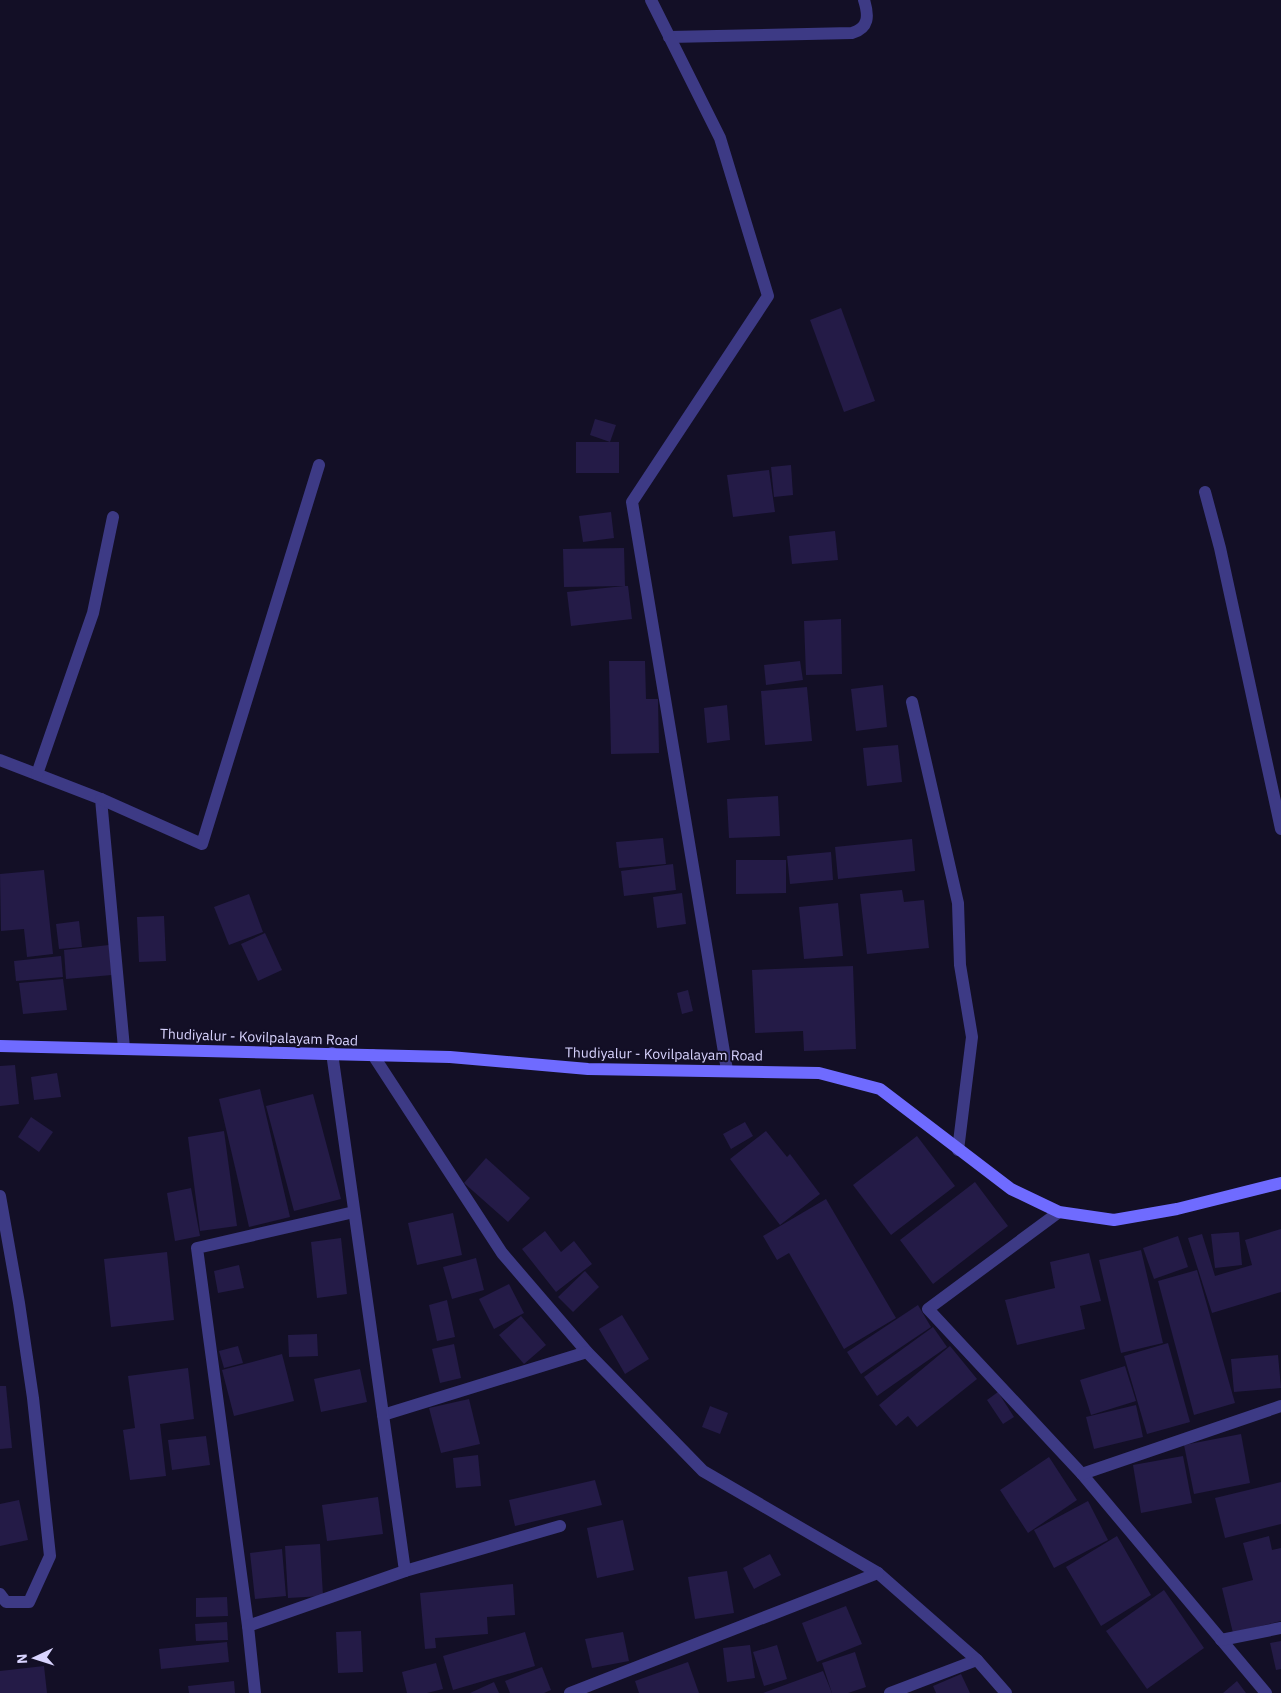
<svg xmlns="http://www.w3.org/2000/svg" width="1281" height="1693" font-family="'IBM Plex Sans',sans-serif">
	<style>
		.building { fill: #241b47 }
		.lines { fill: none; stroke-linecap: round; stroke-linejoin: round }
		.service { stroke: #3d3a85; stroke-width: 12 }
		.minor { stroke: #3d3a85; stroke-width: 12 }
		.secondary { stroke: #6f6bff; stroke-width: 12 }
		.labels { text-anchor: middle; stroke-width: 4; stroke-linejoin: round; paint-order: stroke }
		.street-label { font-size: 14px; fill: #d9d4ff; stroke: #130f26 }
	</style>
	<rect width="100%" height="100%" fill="#130f26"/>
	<g class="building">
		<path d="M841 308 875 401 844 412 810 320Z"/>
		<path d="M595 419 616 425 610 442H619V473H576V442H610L590 435Z"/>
		<path d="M791 465 793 495 774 497 771 467Z"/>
		<path d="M769 470 775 512 733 517 727 475Z"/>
		<path d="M611 512 614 538 583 542 579 516Z"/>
		<path d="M835 531 838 560 792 564 789 536Z"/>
		<path d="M624 548 625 586 564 587 563 549Z"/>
		<path d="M624 586H628L632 619 571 626 567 592Z"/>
		<path d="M841 619 842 674 806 675 804 621Z"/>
		<path d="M609 661H645L646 699H658L659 753 611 754Z"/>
		<path d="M800 661 803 680 766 685 764 665Z"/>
		<path d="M883 685 887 727 856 731 851 689Z"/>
		<path d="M807 687 812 741 765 745 761 691Z"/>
		<path d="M727 705 730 740 707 743 704 708Z"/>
		<path d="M898 745 902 782 867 786 863 748Z"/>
		<path d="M778 796 780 836 729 838 727 799Z"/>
		<path d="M663 838 666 864 619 868 616 842Z"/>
		<path d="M912 839 915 871 838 879 835 847Z"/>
		<path d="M831 852 833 880 790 884 787 856Z"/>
		<path d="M736 860H786V893L736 894Z"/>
		<path d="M673 864 676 890 624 896 621 871Z"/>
		<path d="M44 870 53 954 27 957 24 929 1 931 0 874Z"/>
		<path d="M902 890 904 902 924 900 929 948 867 954 860 894Z"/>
		<path d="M682 893 686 924 657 928 653 897Z"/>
		<path d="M249 894 263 932 229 945 214 907Z"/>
		<path d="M838 903 843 956 804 959 799 907Z"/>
		<path d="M164 916 166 961 139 962 137 917Z"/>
		<path d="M79 921 82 947 59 949 56 924Z"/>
		<path d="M265 933 282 970 258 981 241 944Z"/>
		<path d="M109 945 112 975 66 979 64 950Z"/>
		<path d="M61 956 63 977 16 981 14 961Z"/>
		<path d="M853 966 856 1049 804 1051 803 1031 755 1033 752 970Z"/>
		<path d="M63 979 67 1010 23 1014 19 983Z"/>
		<path d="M688 990 693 1011 682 1014 677 993Z"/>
		<path d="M15 1065 19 1104 0 1106V1066Z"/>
		<path d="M57 1073 61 1097 34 1100 31 1077Z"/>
		<path d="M260 1089 290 1217 249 1227 219 1099Z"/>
		<path d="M313 1094 341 1199 294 1211 266 1106Z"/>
		<path d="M31 1117 53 1132 39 1152 18 1137Z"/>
		<path d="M745 1122 753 1136 731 1149 723 1134Z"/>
		<path d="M224 1131 237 1226 200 1231 188 1137Z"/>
		<path d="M766 1131 787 1157 790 1154 820 1194 780 1225 730 1159Z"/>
		<path d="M917 1136 955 1186 891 1235 853 1185Z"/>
		<path d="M486 1158 530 1198 508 1222 464 1183Z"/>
		<path d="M975 1182 1008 1226 933 1284 900 1240Z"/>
		<path d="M191 1188 200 1236 175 1241 167 1193Z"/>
		<path d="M826 1199 896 1318 844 1349 789 1253 777 1260 763 1236Z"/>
		<path d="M453 1213 462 1255 417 1265 408 1223Z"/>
		<path d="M1281 1229V1292L1212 1313 1188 1238 1202 1234 1215 1276 1252 1265 1245 1240Z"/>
		<path d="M545 1231 561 1252 574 1241 592 1264 556 1292 522 1249Z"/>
		<path d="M1239 1232 1242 1265 1215 1268 1211 1234Z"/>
		<path d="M1178 1236 1188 1267 1154 1279 1143 1248Z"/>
		<path d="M341 1238 347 1294 317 1298 311 1242Z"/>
		<path d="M1141 1250 1163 1343 1121 1353 1099 1260Z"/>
		<path d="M167 1252 174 1320 111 1327 104 1259Z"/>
		<path d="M1089 1253 1101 1301 1080 1306 1085 1329 1017 1345 1005 1300 1055 1288 1050 1262Z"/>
		<path d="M476 1258 484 1290 452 1299 443 1267Z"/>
		<path d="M239 1265 244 1288 218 1293 214 1271Z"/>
		<path d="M1197 1270 1235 1403 1194 1415 1158 1281Z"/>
		<path d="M585 1271 599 1287 573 1312 558 1297Z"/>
		<path d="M509 1284 524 1313 494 1329 479 1299Z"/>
		<path d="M447 1300 455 1337 437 1341 429 1305Z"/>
		<path d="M918 1305 931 1327 861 1374 847 1352Z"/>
		<path d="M622 1315 649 1359 625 1374 599 1329Z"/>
		<path d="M521 1316 546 1345 524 1364 499 1335Z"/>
		<path d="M933 1327 947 1347 877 1396 864 1377Z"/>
		<path d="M317 1334 318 1356 289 1357 288 1335Z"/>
		<path d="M1168 1343 1190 1422 1147 1434 1124 1356Z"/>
		<path d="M454 1344 461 1378 440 1383 432 1349Z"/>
		<path d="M238 1346 243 1363 224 1368 219 1351Z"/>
		<path d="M950 1346 977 1379 917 1427 908 1416 896 1426 879 1405Z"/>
		<path d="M282 1354 294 1401 234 1416 222 1370Z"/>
		<path d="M1278 1355 1281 1388 1234 1392 1231 1359Z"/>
		<path d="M1125 1366 1136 1401 1091 1415 1080 1380Z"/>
		<path d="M188 1368 194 1419 160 1424 166 1476 130 1480 123 1430 135 1428 128 1376Z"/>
		<path d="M360 1369 367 1402 321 1412 314 1379Z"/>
		<path d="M0 1386H6L12 1448 0 1449Z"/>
		<path d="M998 1392 1014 1417 1003 1424 987 1400Z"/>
		<path d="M469 1399 480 1444 441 1453 429 1408Z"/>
		<path d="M1136 1405 1143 1437 1094 1449 1086 1417Z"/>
		<path d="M710 1406 728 1413 720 1434 702 1427Z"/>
		<path d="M1241 1434 1250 1483 1194 1494 1184 1445Z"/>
		<path d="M206 1436 210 1465 172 1470 168 1440Z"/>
		<path d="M478 1455 481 1486 456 1488 453 1458Z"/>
		<path d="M1183 1456 1192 1503 1141 1513 1133 1465Z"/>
		<path d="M1049 1457 1077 1500 1028 1533 1000 1490Z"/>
		<path d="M595 1480 602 1505 515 1526 509 1500Z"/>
		<path d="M1281 1482V1524L1225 1538 1215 1498Z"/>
		<path d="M378 1497 383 1534 327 1541 322 1505Z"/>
		<path d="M19 1500 28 1540 0 1546V1504Z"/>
		<path d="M1088 1501 1108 1540 1054 1568 1034 1530Z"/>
		<path d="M623 1520 634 1570 597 1578 587 1528Z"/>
		<path d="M1117 1536 1151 1595 1101 1626 1066 1567Z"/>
		<path d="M1269 1536 1272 1550 1281 1548V1621L1233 1633 1222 1588 1253 1580 1243 1543Z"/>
		<path d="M320 1544 323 1596 288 1598 285 1546Z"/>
		<path d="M282 1549 286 1596 255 1599 250 1553Z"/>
		<path d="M770 1554 781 1575 754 1589 743 1568Z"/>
		<path d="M727 1571 734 1613 695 1619 688 1577Z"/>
		<path d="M513 1584 515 1615 487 1617 488 1634 435 1638 436 1648 425 1649 420 1593Z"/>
		<path d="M1164 1590 1204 1648 1147 1689 1106 1631Z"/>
		<path d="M227 1597 228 1616 196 1617V1598Z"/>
		<path d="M846 1606 862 1644 817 1662 802 1623Z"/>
		<path d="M227 1622 228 1640 196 1641 195 1624Z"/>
		<path d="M361 1631 363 1672 338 1673 336 1632Z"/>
		<path d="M525 1632 535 1666 453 1690 443 1656Z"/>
		<path d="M623 1632 629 1661 592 1668 585 1639Z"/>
		<path d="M1281 1641V1669L1276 1670 1270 1643Z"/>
		<path d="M227 1642 229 1662 161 1669 159 1649Z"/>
		<path d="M750 1645 755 1678 727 1682 723 1648Z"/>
		<path d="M777 1645 787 1679 764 1686 753 1652Z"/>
		<path d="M855 1652 866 1687 848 1693H832L822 1663Z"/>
		<path d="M688 1662 699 1693H639L635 1681Z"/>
		<path d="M436 1663 443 1689 427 1693H407L402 1672Z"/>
		<path d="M44 1666 47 1693H0V1671Z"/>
		<path d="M542 1667 551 1690 544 1693H510L505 1681Z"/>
		<path d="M823 1671 832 1693H763Z"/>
		<path d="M961 1674 970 1693H936L933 1686Z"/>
		<path d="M234 1681 235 1693H189L188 1686Z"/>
		<path d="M1237 1681 1246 1693H1223Z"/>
		<path d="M494 1682 499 1693H470Z"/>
	</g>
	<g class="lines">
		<path class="service" d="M669 37 852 33C869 28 869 16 864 0"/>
		<g class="minor">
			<path d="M651 0 720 138 768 296 632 502 727 1070"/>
			<path d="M1205 492 1220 548 1281 829"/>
			<path d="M912 702 958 903 960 965 972 1037 958 1150"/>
			<path d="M0 760 101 799 124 1048"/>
			<path d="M37 774 93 613 113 517"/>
			<path d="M101 799 202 844 319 465"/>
			<path d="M373 1055 502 1253 587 1352 703 1471 878 1573 977 1660 890 1693"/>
			<path d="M0 1196 19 1303 33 1398 50 1556 29 1602H6L0 1594"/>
			<path d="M1059 1212 928 1309 1082 1474 1266 1693"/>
			<path d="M383 1415 587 1352"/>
			<path d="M1082 1474 1281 1406"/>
			<path d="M405 1571 560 1526"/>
			<path d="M248 1626 197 1248 354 1212"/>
			<path d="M1221 1640 1281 1628"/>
			<path d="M977 1660 1006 1693"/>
			<path d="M255 1693 248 1626 405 1571 332 1053"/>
			<path d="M570 1693 878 1573"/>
		</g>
		<path class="secondary" d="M0 1046 450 1057 588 1069 819 1073 880 1089 1011 1189 1059 1212 1114 1220 1177 1209 1281 1183"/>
	</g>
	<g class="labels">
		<g class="street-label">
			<text transform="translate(259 1037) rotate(2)" y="5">Thudiyalur - Kovilpalayam Road</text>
			<text transform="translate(664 1054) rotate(1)" y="5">Thudiyalur - Kovilpalayam Road</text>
		</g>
	</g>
	<g transform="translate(35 1658) rotate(266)" stroke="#130f26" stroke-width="4" paint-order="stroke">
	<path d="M0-4L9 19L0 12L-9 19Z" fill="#d9d4ff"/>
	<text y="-8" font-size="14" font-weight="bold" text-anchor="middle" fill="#d9d4ff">N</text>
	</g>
</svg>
